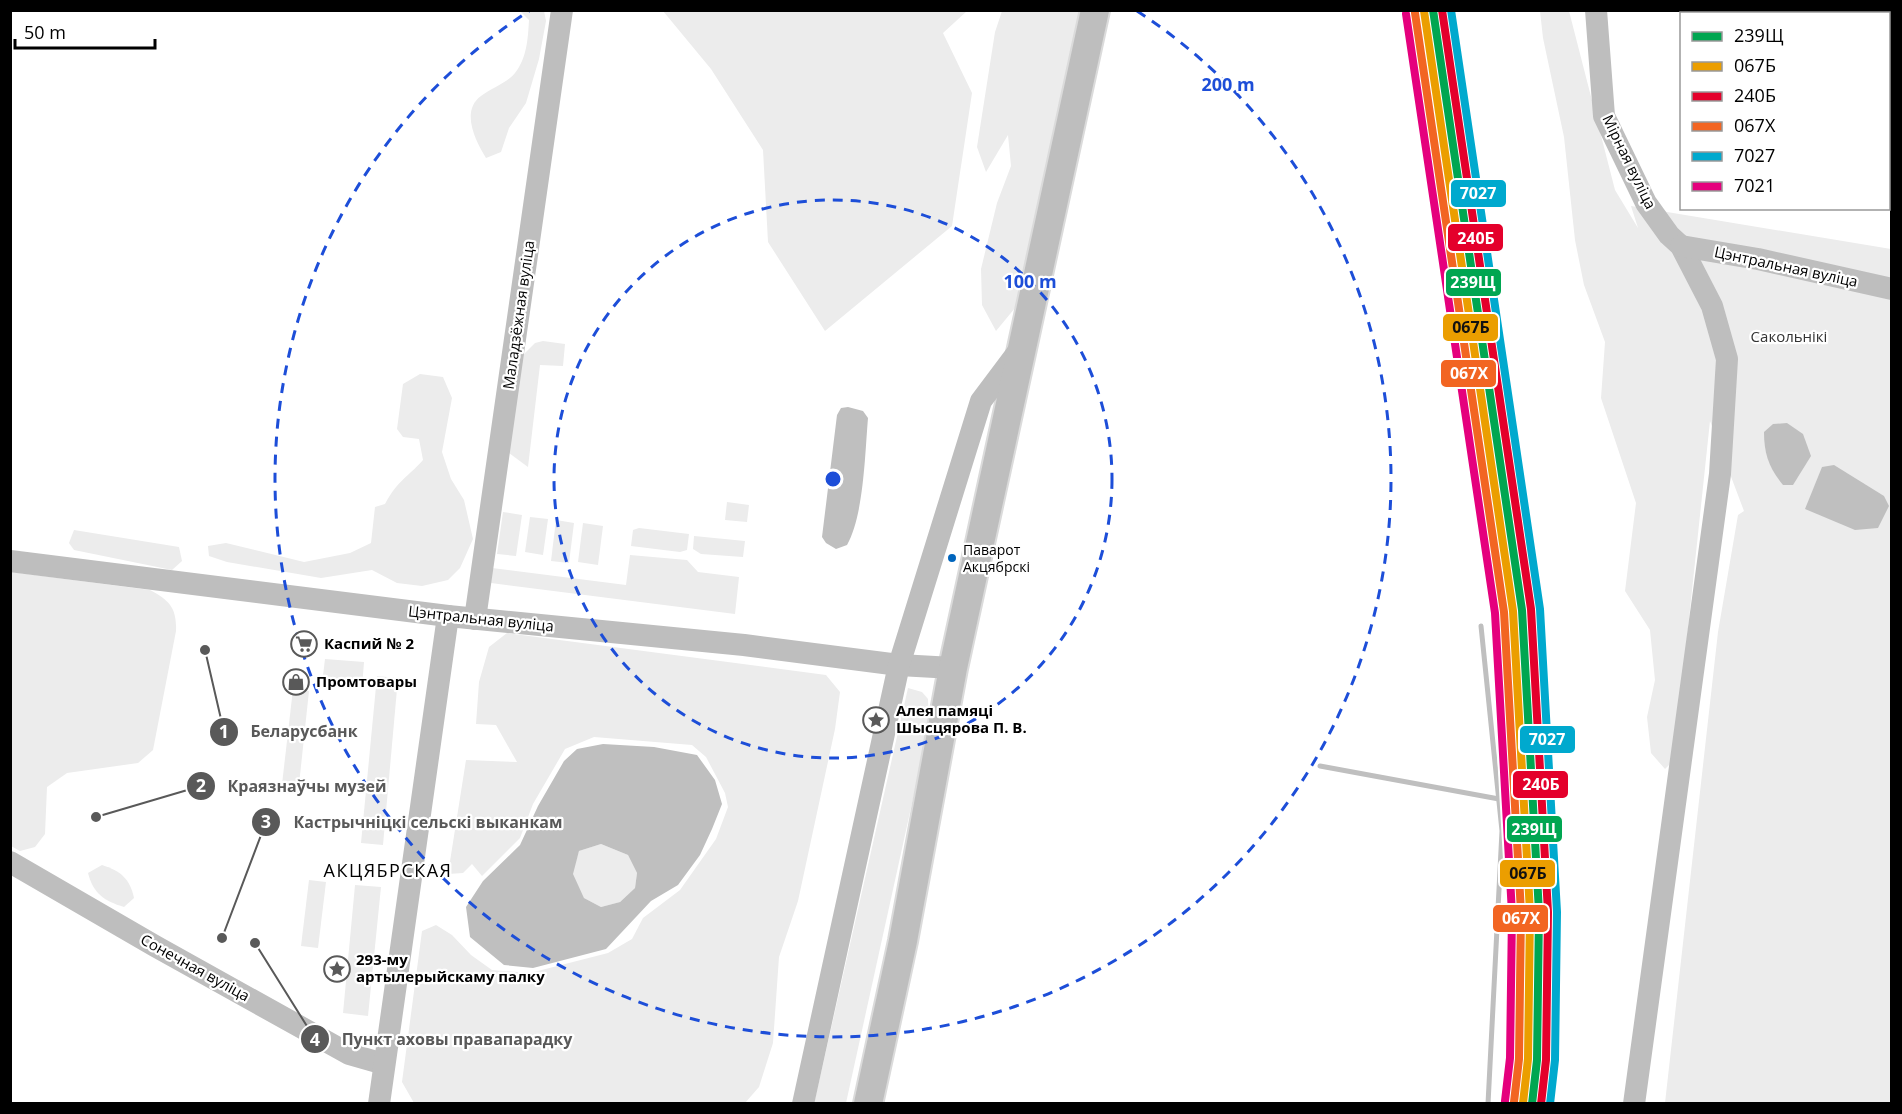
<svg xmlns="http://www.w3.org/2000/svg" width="1902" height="1114" font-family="'Open Sans',sans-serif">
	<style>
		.green { fill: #ececec }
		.water { fill: #bfbfbf; fill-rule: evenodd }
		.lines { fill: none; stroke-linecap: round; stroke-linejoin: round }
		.stream { stroke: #bfbfbf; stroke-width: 5 }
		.major-casing { stroke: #dbdbdb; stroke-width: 32 }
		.minor { stroke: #bebebe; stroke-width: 22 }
		.major { stroke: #bebebe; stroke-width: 28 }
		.rail-1-casing { stroke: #fff; stroke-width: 12 }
		.rail-2-casing { stroke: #fff; stroke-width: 12 }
		.rail-3-casing { stroke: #fff; stroke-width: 12 }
		.rail-4-casing { stroke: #fff; stroke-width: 12 }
		.rail-5-casing { stroke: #fff; stroke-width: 12 }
		.rail-6-casing { stroke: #fff; stroke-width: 12 }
		.rail-1 { stroke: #00a651; stroke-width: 8 }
		.rail-2 { stroke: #eb9e00; stroke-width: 8 }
		.rail-3 { stroke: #e4002b; stroke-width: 8 }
		.rail-4 { stroke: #f26522; stroke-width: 8 }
		.rail-5 { stroke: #00a9ce; stroke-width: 8 }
		.rail-6 { stroke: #e5007d; stroke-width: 8 }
		.ring { fill: none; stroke: #1d4ed8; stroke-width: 3; stroke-dasharray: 10 8 }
		.bus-dot { fill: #0065bd; stroke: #fff; stroke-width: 2 }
		.labels { text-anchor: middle; stroke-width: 4.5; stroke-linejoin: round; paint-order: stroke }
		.bus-label { font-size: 14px; fill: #000; stroke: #fff; text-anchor: start }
		.street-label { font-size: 15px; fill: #000; stroke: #fff }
		.park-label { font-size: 15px; fill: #333; stroke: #fff }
		.poi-label { font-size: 15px; font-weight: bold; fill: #000; stroke: #fff; text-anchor: start }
		.quarter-label { font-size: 18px; letter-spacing: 1.5px; fill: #000; stroke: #fff }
		.centre { fill: #1d4ed8; stroke: #fff; stroke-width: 3 }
		.ring-label { font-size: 18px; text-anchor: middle; font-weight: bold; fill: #1d4ed8; stroke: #fff; stroke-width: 4.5; stroke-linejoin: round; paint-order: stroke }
		.leader { fill: none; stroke: #595959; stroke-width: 2 }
		.callout-dot { fill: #595959; stroke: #fff; stroke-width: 2 }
		.mark-label { font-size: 18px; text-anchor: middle; font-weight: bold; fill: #fff }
		.callout-label { font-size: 16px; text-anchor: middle; font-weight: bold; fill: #595959; stroke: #fff; stroke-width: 4.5; stroke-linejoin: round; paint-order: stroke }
		.line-badge { stroke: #fff; stroke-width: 2 }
		.badge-label { font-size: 16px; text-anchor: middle; font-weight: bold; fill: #fff }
		.pale-badge-label { font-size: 16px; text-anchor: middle; font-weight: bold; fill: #111 }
	</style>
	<rect width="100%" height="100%" fill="#fff"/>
	<g class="green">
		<path d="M520 11H544L546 21 539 59 526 103 509 128 501 152 486 158C476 142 460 111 481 96 491 88 507 83 515 73 527 58 528 38 529 20Z"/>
		<path d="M663 11H967L943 33 972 93 952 226 825 331 768 242 763 150 711 69Z"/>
		<path d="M1002 11H1086L1015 308 996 331 982 305 981 269 997 203 1011 166 1008 135 986 172 977 147 995 32Z"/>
		<path d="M1540 11H1569L1615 190 1638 228 1631 206 1891 249V1103H1665L1718 632 1738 515 1744 511 1710 421 1674 760 1665 769 1651 753 1647 717 1655 680 1650 630 1625 591 1636 503 1601 398 1605 342 1584 285 1575 240 1564 137 1543 38Z"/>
		<path d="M543 341 565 344 563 366 540 365 528 467 509 453 522 356 535 343Z"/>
		<path d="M420 374 443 377 452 398 442 452 451 479 464 500 473 539 460 568 448 580 422 586 397 583 372 570 321 578 227 562 209 556 208 546 226 543 304 562 350 553 371 543 375 507 385 504C398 480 407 478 423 460L419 439 403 437 397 429 403 384Z"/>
		<path d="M727 502 749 505 747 522 725 520Z"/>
		<path d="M503 512 522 515 516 556 497 554Z"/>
		<path d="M530 517 548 519 543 555 525 552Z"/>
		<path d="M556 520 574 523 569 563 551 561Z"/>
		<path d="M583 523 603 526 598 565 578 562Z"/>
		<path d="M639 528 689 534 687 550 680 552 631 546 633 530Z"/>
		<path d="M74 530 179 547 182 561 172 570 74 550 69 543Z"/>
		<path d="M694 536 745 541 743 557 701 554 693 549Z"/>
		<path d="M630 555 687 560 698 572 739 577 735 614 491 583 492 568 626 585Z"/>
		<path d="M11 572 150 590C169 600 177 608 176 631L153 750 138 763 67 773 47 787 45 834 35 847 20 851 11 846Z"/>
		<path d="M507 633 826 675 840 692 835 729 798 901 779 957 773 1043 759 1087 745 1103H414L402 1082 422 931 436 925 452 935 471 955 492 970 530 973 608 953 632 939 643 918 680 890 716 839 728 807 725 793 706 757 692 745 594 737 565 749 533 804 520 838 482 876 472 864 463 873 448 874 466 760 517 762 496 725 476 724 479 682 489 647Z"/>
		<path d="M325 659 364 662 362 688 322 684Z"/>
		<path d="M377 676 398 678 383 845 361 843Z"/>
		<path d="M908 688 922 692 928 699 929 726 846 1103 814 1104Z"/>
		<path d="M293 689 309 691 298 794 281 793Z"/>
		<path d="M601 844 628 855 637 873 635 888 620 902 601 907 584 898 572 874 579 851Z"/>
		<path d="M102 865C121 871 130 879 134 898L124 907C104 901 93 893 88 873Z"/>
		<path d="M309 880 326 882 318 948 301 946Z"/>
		<path d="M355 885 381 887 368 1016 343 1013Z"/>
	</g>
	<g class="water">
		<path d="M848 407 863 411 868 418C865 453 864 515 847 545L836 549 826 543 822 537 837 415 841 408Z"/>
		<path d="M1787 423 1803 434 1811 456 1793 485H1783C1769 468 1764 454 1764 432L1773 424Z"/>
		<path d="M1834 465 1884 496 1889 506 1878 528 1855 530 1805 509 1822 467Z"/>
		<path d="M603 744 654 747 697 755 715 780 722 804 712 829 700 855 678 885 651 901 606 949 533 968 504 965 470 937 466 907 483 881 520 845 538 806 564 761 577 749ZM601 844 628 855 637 873 635 888 620 902 601 907 584 898 573 874 579 851Z"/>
	</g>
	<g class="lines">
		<g class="stream">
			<path d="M1481 626 1502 831 1488 1104"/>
			<path d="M1320 766 1499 799"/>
		</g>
		<g class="major-casing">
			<path id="major" d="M868 1104 903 941 953 668 1095 10"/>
		</g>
		<g class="minor">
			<path d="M1596 10 1604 116 1646 203 1669 235 1681 246 1712 306 1727 359 1720 474 1634 1104"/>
			<path d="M1681 246 1758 259 1892 289"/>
			<path d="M10 561 448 616 744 645 899 665 953 668"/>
			<path d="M475 619 562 10"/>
			<path d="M10 862 155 946 349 1054 384 1064"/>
			<path d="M379 1104 448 616"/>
			<path d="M803 1104 899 665 981 401 1020 349"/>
		</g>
		<use href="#major" class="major"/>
		<g class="rail-1-casing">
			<path id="rail-1" d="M1433 10 1522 610 1539 912 1537 1060 1532 1104"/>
		</g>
		<g class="rail-2-casing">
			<path id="rail-2" d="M1424 11 1513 611 1530 912 1528 1059 1523 1103"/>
		</g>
		<g class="rail-3-casing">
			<path id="rail-3" d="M1442 10 1531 609 1548 912 1546 1060 1541 1104"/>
		</g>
		<g class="rail-4-casing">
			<path id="rail-4" d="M1415 13 1504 612 1521 912 1519 1059 1514 1102"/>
		</g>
		<g class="rail-5-casing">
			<path id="rail-5" d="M1451 10 1540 609 1557 912 1555 1060 1550 1104"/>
		</g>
		<g class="rail-6-casing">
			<path id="rail-6" d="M1406 14 1495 613 1512 913 1510 1058 1505 1101"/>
		</g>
		<use href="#rail-1" class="rail-1"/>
		<use href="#rail-2" class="rail-2"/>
		<use href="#rail-3" class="rail-3"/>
		<use href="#rail-4" class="rail-4"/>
		<use href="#rail-5" class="rail-5"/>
		<use href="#rail-6" class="rail-6"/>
	</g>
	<g class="ring">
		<circle cx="833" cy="479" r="279"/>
		<path d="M1137 11A558 558 0 1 1 529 11"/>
	</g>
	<defs>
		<g id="supermarket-ring" transform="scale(1.35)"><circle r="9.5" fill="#fff" stroke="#595959" stroke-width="1.5"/><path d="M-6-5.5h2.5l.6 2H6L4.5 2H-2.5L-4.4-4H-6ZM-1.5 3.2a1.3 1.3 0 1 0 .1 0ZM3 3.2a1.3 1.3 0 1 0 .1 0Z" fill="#595959"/></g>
		<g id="shop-ring" transform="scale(1.35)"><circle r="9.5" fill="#fff" stroke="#595959" stroke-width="1.5"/><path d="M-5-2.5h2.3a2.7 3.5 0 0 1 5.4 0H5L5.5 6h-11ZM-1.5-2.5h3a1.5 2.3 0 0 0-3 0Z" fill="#595959"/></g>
		<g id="sight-ring" transform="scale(1.35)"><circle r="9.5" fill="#fff" stroke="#595959" stroke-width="1.5"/><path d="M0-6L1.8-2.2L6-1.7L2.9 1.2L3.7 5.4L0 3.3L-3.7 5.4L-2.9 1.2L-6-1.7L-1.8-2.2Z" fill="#595959"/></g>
	</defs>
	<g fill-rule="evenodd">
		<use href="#supermarket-ring" x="304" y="644"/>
		<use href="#shop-ring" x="296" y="682"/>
		<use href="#sight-ring" x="876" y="720"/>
		<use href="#sight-ring" x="337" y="969"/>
	</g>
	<circle class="bus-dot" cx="952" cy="558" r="5"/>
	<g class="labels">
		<g class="bus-label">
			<text x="963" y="555">Паварот<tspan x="963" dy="17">Акцябрскі</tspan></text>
		</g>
		<g class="street-label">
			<text transform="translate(1629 162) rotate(64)" y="5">Мірная вуліца</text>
			<text transform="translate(1786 267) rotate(12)" y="5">Цэнтральная вуліца</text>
			<text transform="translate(519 315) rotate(-82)" y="5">Маладзёжная вуліца</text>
			<text transform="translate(481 619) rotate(6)" y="5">Цэнтральная вуліца</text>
			<text transform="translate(195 968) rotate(29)" y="5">Сонечная вуліца</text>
		</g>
		<g class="park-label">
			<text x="1789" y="342">Сакольнікі</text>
		</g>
		<g class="poi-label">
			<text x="324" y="649">Каспий № 2</text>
			<text x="316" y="687">Промтовары</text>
			<text x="896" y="716">Алея памяці<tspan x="896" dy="17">Шысцярова П. В.</tspan></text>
			<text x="356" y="965">293-му<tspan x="356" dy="17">артылерыйскаму палку</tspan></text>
		</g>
		<g class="quarter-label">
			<text x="388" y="877">АКЦЯБРСКАЯ</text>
		</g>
	</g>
	<circle cx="833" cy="479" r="9" class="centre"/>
	<g class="ring-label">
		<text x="1228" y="91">200 m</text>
		<text x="1030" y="288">100 m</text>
	</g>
	<path class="leader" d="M205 650L224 732M96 817L201 786M222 938L266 822M255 943L315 1039"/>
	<g class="callout-dot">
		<circle cx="205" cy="650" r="6"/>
		<circle cx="96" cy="817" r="6"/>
		<circle cx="222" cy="938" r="6"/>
		<circle cx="255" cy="943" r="6"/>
		<circle cx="224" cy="732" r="15"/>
		<circle cx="201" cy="786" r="15"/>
		<circle cx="266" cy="822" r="15"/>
		<circle cx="315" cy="1039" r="15"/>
	</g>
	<g class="mark-label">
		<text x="224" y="738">1</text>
		<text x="201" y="792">2</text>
		<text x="266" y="828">3</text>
		<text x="315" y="1046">4</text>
	</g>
	<g class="callout-label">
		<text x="304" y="737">Беларусбанк</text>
		<text x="307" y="792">Краязнаўчы музей</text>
		<text x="428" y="828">Кастрычніцкі сельскі выканкам</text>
		<text x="457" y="1045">Пункт аховы правапарадку</text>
	</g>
	<g class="line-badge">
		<rect x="1450" y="179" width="57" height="29" rx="6" fill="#00a9ce"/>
		<rect x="1447" y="223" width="57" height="29" rx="6" fill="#e4002b"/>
		<rect x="1445" y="268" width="57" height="29" rx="6" fill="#00a651"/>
		<rect x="1442" y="313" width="57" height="29" rx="6" fill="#eb9e00"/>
		<rect x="1440" y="359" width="57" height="29" rx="6" fill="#f26522"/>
		<rect x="1519" y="725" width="57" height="29" rx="6" fill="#00a9ce"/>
		<rect x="1512" y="770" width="57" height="29" rx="6" fill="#e4002b"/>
		<rect x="1506" y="815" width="57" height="28" rx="6" fill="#00a651"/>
		<rect x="1499" y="859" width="57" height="29" rx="6" fill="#eb9e00"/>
		<rect x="1492" y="904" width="57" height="29" rx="6" fill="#f26522"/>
	</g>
	<g class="badge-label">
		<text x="1478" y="199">7027</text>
		<text x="1476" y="244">240Б</text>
		<text x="1473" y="288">239Щ</text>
		<text x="1469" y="379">067Х</text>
		<text x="1547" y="745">7027</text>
		<text x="1541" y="790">240Б</text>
		<text x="1534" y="835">239Щ</text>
		<text x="1521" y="924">067Х</text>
	</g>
	<g class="pale-badge-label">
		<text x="1471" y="333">067Б</text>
		<text x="1528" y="879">067Б</text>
	</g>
	<rect width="1902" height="1114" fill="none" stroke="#000000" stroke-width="24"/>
	<rect x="1680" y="12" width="210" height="198" fill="#ffffff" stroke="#999999" stroke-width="1.5"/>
	<rect x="1692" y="32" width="30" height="9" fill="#00a651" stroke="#999999" stroke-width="1.5"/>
	<text x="1734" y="42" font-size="18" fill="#000000">239Щ</text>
	<rect x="1692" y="62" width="30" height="9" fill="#eb9e00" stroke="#999999" stroke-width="1.5"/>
	<text x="1734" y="72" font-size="18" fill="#000000">067Б</text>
	<rect x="1692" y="92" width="30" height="9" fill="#e4002b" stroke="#999999" stroke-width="1.5"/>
	<text x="1734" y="102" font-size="18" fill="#000000">240Б</text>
	<rect x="1692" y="122" width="30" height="9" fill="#f26522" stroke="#999999" stroke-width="1.5"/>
	<text x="1734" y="132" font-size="18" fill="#000000">067Х</text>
	<rect x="1692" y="152" width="30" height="9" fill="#00a9ce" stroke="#999999" stroke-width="1.5"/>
	<text x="1734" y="162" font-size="18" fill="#000000">7027</text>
	<rect x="1692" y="182" width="30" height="9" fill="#e5007d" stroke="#999999" stroke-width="1.5"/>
	<text x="1734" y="192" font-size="18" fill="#000000">7021</text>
	<path d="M15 39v9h140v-9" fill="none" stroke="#000000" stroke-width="3"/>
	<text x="24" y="39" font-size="18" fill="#000000" stroke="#ffffff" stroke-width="4.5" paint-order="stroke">50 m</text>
</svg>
